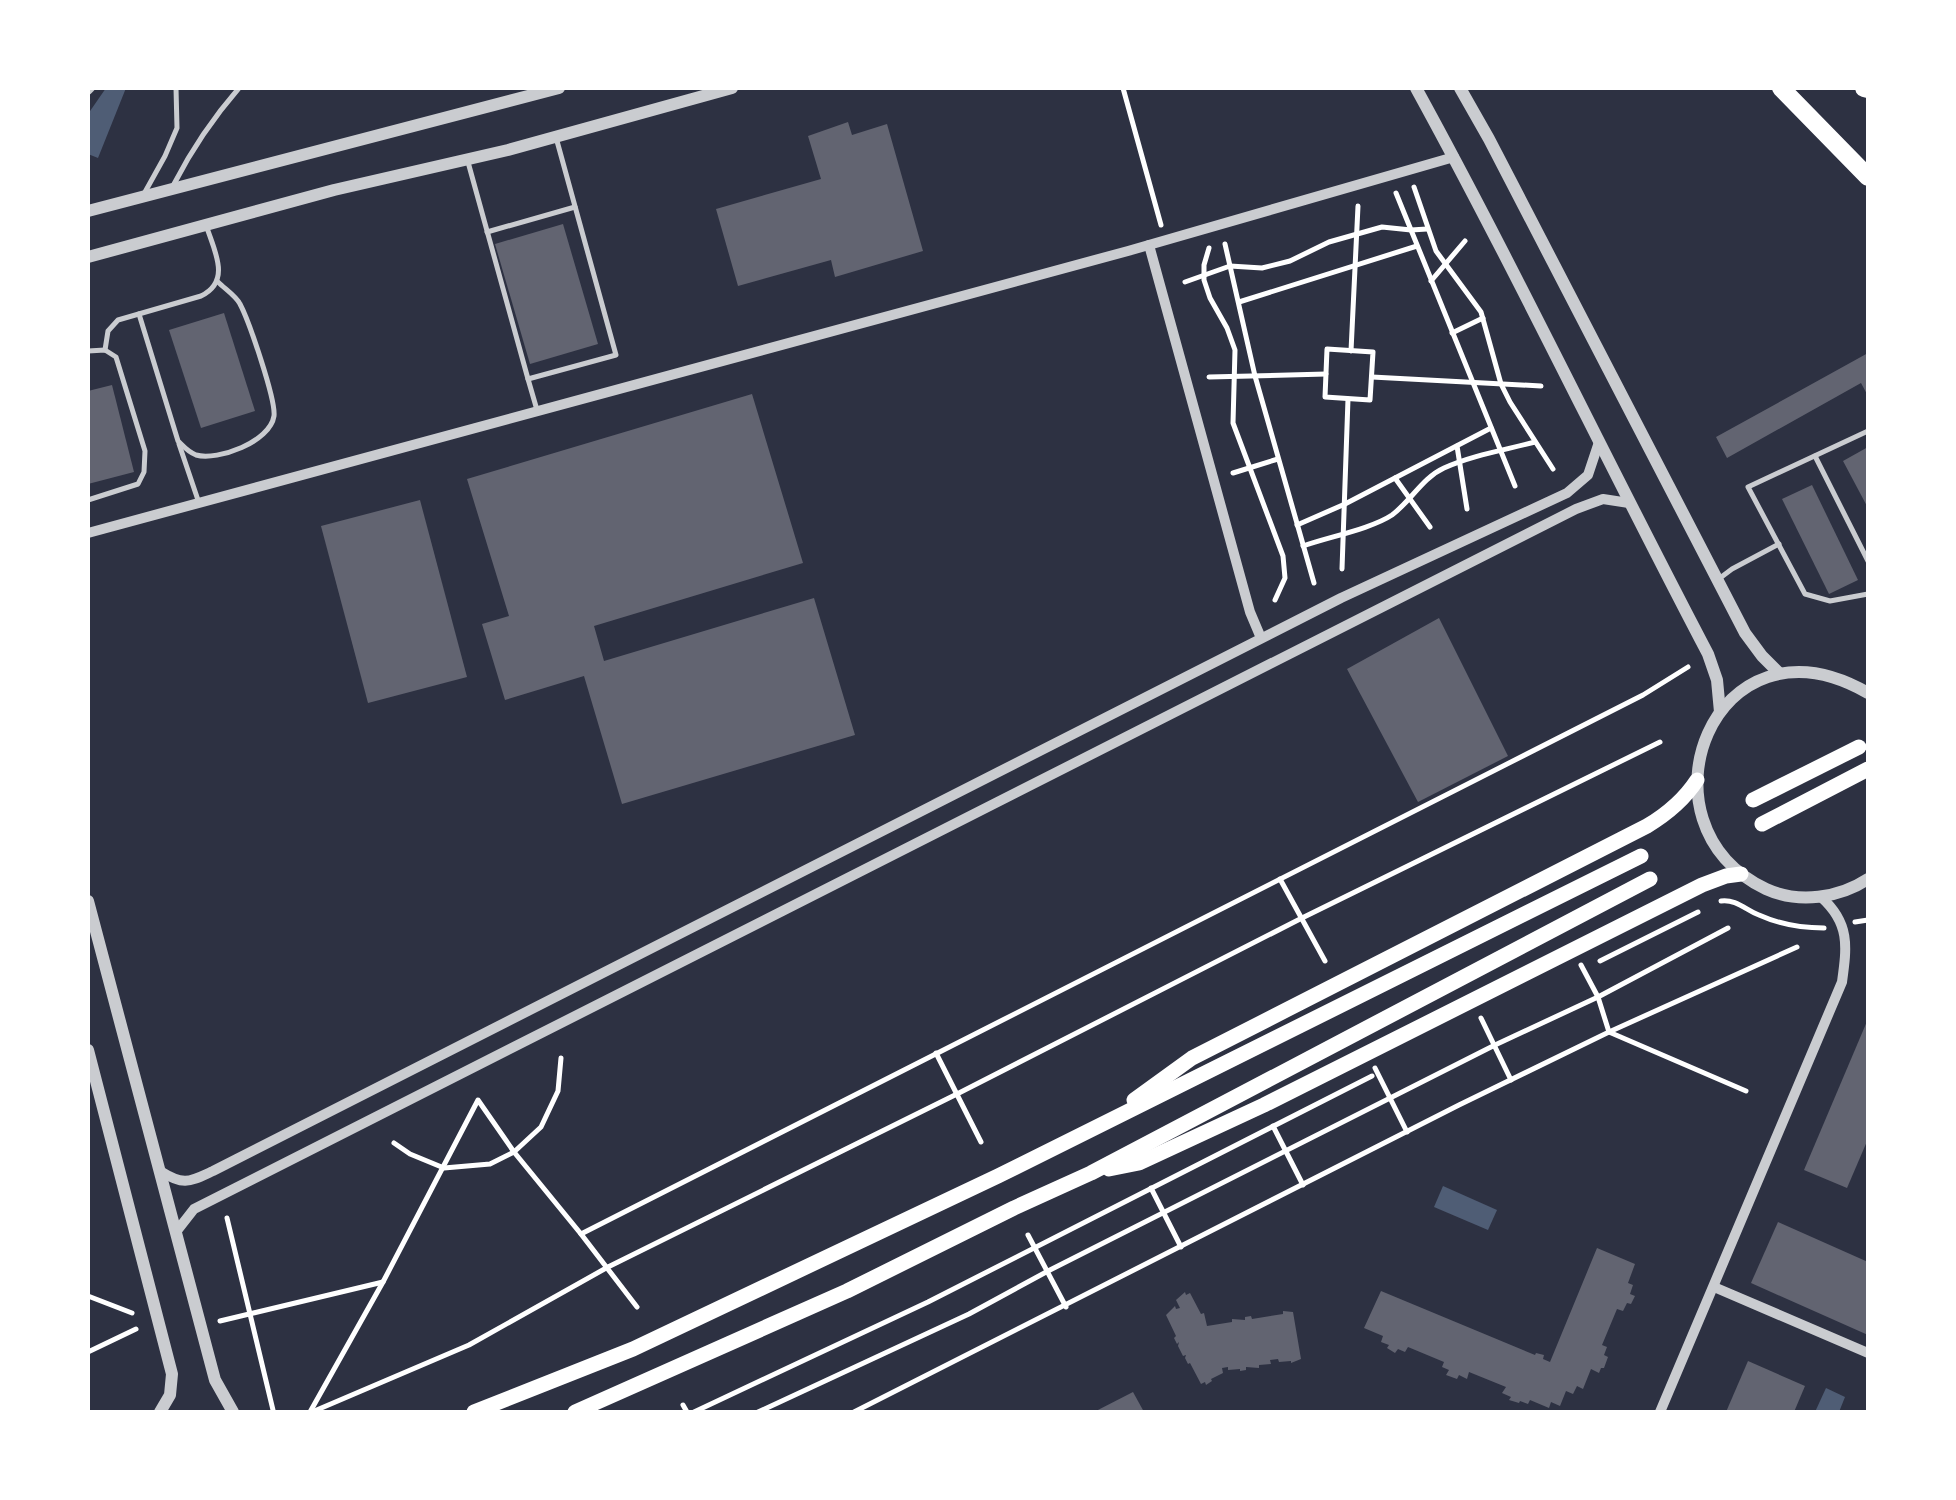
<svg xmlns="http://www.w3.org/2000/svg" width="1956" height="1500" font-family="'Playfair Display',serif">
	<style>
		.water { fill: #4f5d75 }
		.building { fill: #626471 }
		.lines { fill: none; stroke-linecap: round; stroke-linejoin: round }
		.path { stroke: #fff; stroke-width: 5 }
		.service { stroke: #caccd0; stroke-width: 5 }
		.pedestrian { stroke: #caccd0; stroke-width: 8 }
		.minor { stroke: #caccd0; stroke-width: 10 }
		.tertiary { stroke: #caccd0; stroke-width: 12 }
		.primary { stroke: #fff; stroke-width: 15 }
		.motorway { stroke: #fff; stroke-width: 18 }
	</style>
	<rect width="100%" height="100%" fill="#2d3142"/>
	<g class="water">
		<path d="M106 88H126L98 158 88 154V114Z"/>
		<path d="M1443 1186 1497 1210 1488 1230 1434 1207Z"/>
		<path d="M1826 1388 1845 1397 1839 1412H1815Z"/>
	</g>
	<g class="building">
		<path d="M848 122 852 135 887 124 923 251 835 277 831 260 738 286 716 209 821 179 808 136Z"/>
		<path d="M563 224 598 344 530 364 495 244Z"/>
		<path d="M224 313 255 411 201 428 169 330Z"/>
		<path d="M1868 353V396L1861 383 1727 458 1716 437Z"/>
		<path d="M112 385 134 472 88 484V391Z"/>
		<path d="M752 394 803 563 594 626 604 661 814 598 855 735 622 804 584 676 505 700 482 624 509 616 467 479Z"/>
		<path d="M1868 447V508L1843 461Z"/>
		<path d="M1812 485 1858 580 1829 594 1782 499Z"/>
		<path d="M420 500 467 677 368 703 321 526Z"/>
		<path d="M1439 618 1508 756 1418 802 1347 669Z"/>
		<path d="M1868 1019V1139L1847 1188 1804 1170Z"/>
		<path d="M1778 1222 1868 1262V1335L1751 1283Z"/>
		<path d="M1597 1248 1635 1264 1628 1283 1633 1285 1630 1294 1635 1296 1631 1304 1627 1303 1623 1311 1617 1309 1602 1345 1607 1347 1604 1355 1608 1357 1604 1368H1601L1599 1373 1591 1369 1583 1389 1577 1386 1573 1394 1566 1391 1560 1406 1551 1402 1549 1408 1530 1400 1528 1404 1520 1401 1519 1403 1509 1400 1511 1397 1502 1393 1506 1387 1469 1372 1467 1379 1459 1375 1457 1379 1446 1375 1449 1370 1442 1367 1444 1362 1408 1347 1405 1352 1398 1349 1395 1353 1387 1348 1389 1345 1381 1342 1383 1336 1364 1328 1381 1291 1535 1355 1536 1353 1544 1355 1543 1359 1550 1362Z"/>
		<path d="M1185 1292 1186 1295 1190 1293 1201 1314 1204 1313 1207 1326 1232 1322V1319L1245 1320V1317L1251 1316 1252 1319 1283 1314V1311L1293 1312 1301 1359 1291 1363V1361L1279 1362 1278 1359 1270 1360 1271 1364 1259 1365V1368L1246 1367V1370L1240 1371V1369L1228 1370V1367L1222 1368 1223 1373 1211 1379 1212 1381 1206 1385 1205 1382 1201 1384 1190 1363 1188 1364 1185 1358 1186 1355 1183 1356 1178 1346 1179 1342 1177 1344 1174 1338 1176 1336 1166 1315 1175 1306 1176 1309 1180 1308 1176 1300Z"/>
		<path d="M1748 1361 1805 1386 1794 1412H1726Z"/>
		<path d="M1133 1392 1144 1412H1094Z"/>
	</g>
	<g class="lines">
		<g class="path">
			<path d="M1123 88 1161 225"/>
			<path d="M1414 187 1436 251 1481 312 1501 384 1510 402 1553 469"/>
			<path d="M1396 193 1515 486"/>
			<path d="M1225 244 1255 376 1314 583"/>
			<path d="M1209 248 1204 265V280L1210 298 1227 328 1235 350 1233 423 1283 556 1285 578 1275 600"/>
			<path d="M1431 281 1465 241"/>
			<path d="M1185 282 1230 266 1262 268 1290 261 1329 242 1382 227 1411 230 1427 229"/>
			<path d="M1239 302 1417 246"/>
			<path d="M1452 333 1483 318"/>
			<path d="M1327 349 1373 352 1370 400 1325 397Z"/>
			<path d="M1351 351 1358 206"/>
			<path d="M1209 377 1326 374"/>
			<path d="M1372 377 1541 386"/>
			<path d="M1457 446 1467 509"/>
			<path d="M1233 473 1278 459"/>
			<path d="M1395 478 1430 527"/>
			<path d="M1297 525 1345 504 1491 428"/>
			<path d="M1303 546C1328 537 1371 529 1392 515 1411 501 1422 478 1444 468 1473 455 1505 450 1535 442"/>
			<path d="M1342 569 1348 399"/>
			<path d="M1280 879 1325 961"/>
			<path d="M1721 901C1736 899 1746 910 1759 915 1779 924 1803 928 1824 928"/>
			<path d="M1855 922 1868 920"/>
			<path d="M1600 961 1698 912"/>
			<path d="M1581 965 1598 997 1609 1032 1746 1091"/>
			<path d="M1481 1018 1511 1080"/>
			<path d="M936 1053 981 1142"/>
			<path d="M1375 1068 1407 1132"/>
			<path d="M1273 1126 1303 1185"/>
			<path d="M394 1143 410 1154 444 1168 490 1164 514 1152 541 1127 558 1091 561 1058"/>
			<path d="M1151 1188 1181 1247"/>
			<path d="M227 1218 273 1410"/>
			<path d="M581 1234 637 1307"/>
			<path d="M1028 1235 1066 1307"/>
			<path d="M88 1296 132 1313"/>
			<path d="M220 1321 383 1282"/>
			<path d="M88 1352 136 1329"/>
			<path d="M683 1405 687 1412"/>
			<path d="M310 1412 383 1282 478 1100 514 1152 581 1234 1643 695 1688 667"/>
			<path d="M312 1412 469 1345 608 1267 957 1094 1302 918 1660 742"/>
			<path d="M694 1412 928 1302 1372 1076"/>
			<path d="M758 1412 969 1314 1048 1271 1495 1045 1598 997 1728 928"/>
			<path d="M854 1412 1459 1105 1609 1032 1797 947"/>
		</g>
		<g class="service">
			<path d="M468 162 528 379 616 355 557 141"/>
			<path d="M174 184C192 149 213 118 239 88"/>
			<path d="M145 192 165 156 177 128 176 88"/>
			<path d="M487 232 575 207"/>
			<path d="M139 314 178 441C184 447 188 452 196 455 218 461 270 442 274 416 276 400 249 321 240 304 236 296 225 289 218 282"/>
			<path d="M105 350 108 331 118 320 201 296C232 281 214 250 206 225"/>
			<path d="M88 351 105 350 116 357 145 451 144 472 138 484 88 500"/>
			<path d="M528 379 537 410"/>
			<path d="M1868 431 1748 487 1805 594 1830 601 1868 594"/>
			<path d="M179 444 199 503"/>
			<path d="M1815 456 1868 561"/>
			<path d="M1720 578 1732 569 1779 544"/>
		</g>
		<path class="pedestrian" d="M88 91 91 88"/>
		<g class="minor">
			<path d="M1149 245 1250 612 1261 638"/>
			<path d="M88 533 1128 251 1454 157"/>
			<path d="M160 1171C184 1186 189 1182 213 1171L1341 598 1567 493 1588 475 1599 442"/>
			<path d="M176 1232 194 1209 1576 509 1603 499 1629 503"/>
			<path d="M1714 1287 1868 1353"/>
			<path d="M1660 1412 1842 982C1847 946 1850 923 1821 897"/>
		</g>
		<g class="tertiary">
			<path d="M1416 88C1518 274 1609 466 1708 654L1717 680 1720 712"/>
			<path d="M1460 88 1489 139 1745 633 1762 656 1779 673"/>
			<path d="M88 211 559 88"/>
			<path d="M88 257 334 190 508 150 732 88"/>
			<path d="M1868 693C1713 604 1630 825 1766 889 1799 904 1839 898 1868 879"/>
			<path d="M88 901 215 1380 233 1412"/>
			<path d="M88 1050 172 1374 170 1395 160 1412"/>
		</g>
		<g class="primary">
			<path d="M1753 800 1859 747"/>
			<path d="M1762 824 1868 769"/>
			<path d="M1134 1100 1192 1058 1647 826C1667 814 1684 800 1697 780"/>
			<path d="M1109 1169 1139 1163 1264 1105 1702 885 1726 876 1741 874"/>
			<path d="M474 1412 633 1349 998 1176 1641 856"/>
			<path d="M575 1412 847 1291 1014 1208 1091 1173 1650 879"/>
		</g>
		<g class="motorway">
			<path d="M1781 88 1868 177"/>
			<path d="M1864 88 1868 89"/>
		</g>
	</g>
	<rect width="1956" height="1500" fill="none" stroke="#ffffff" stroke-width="180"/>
</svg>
